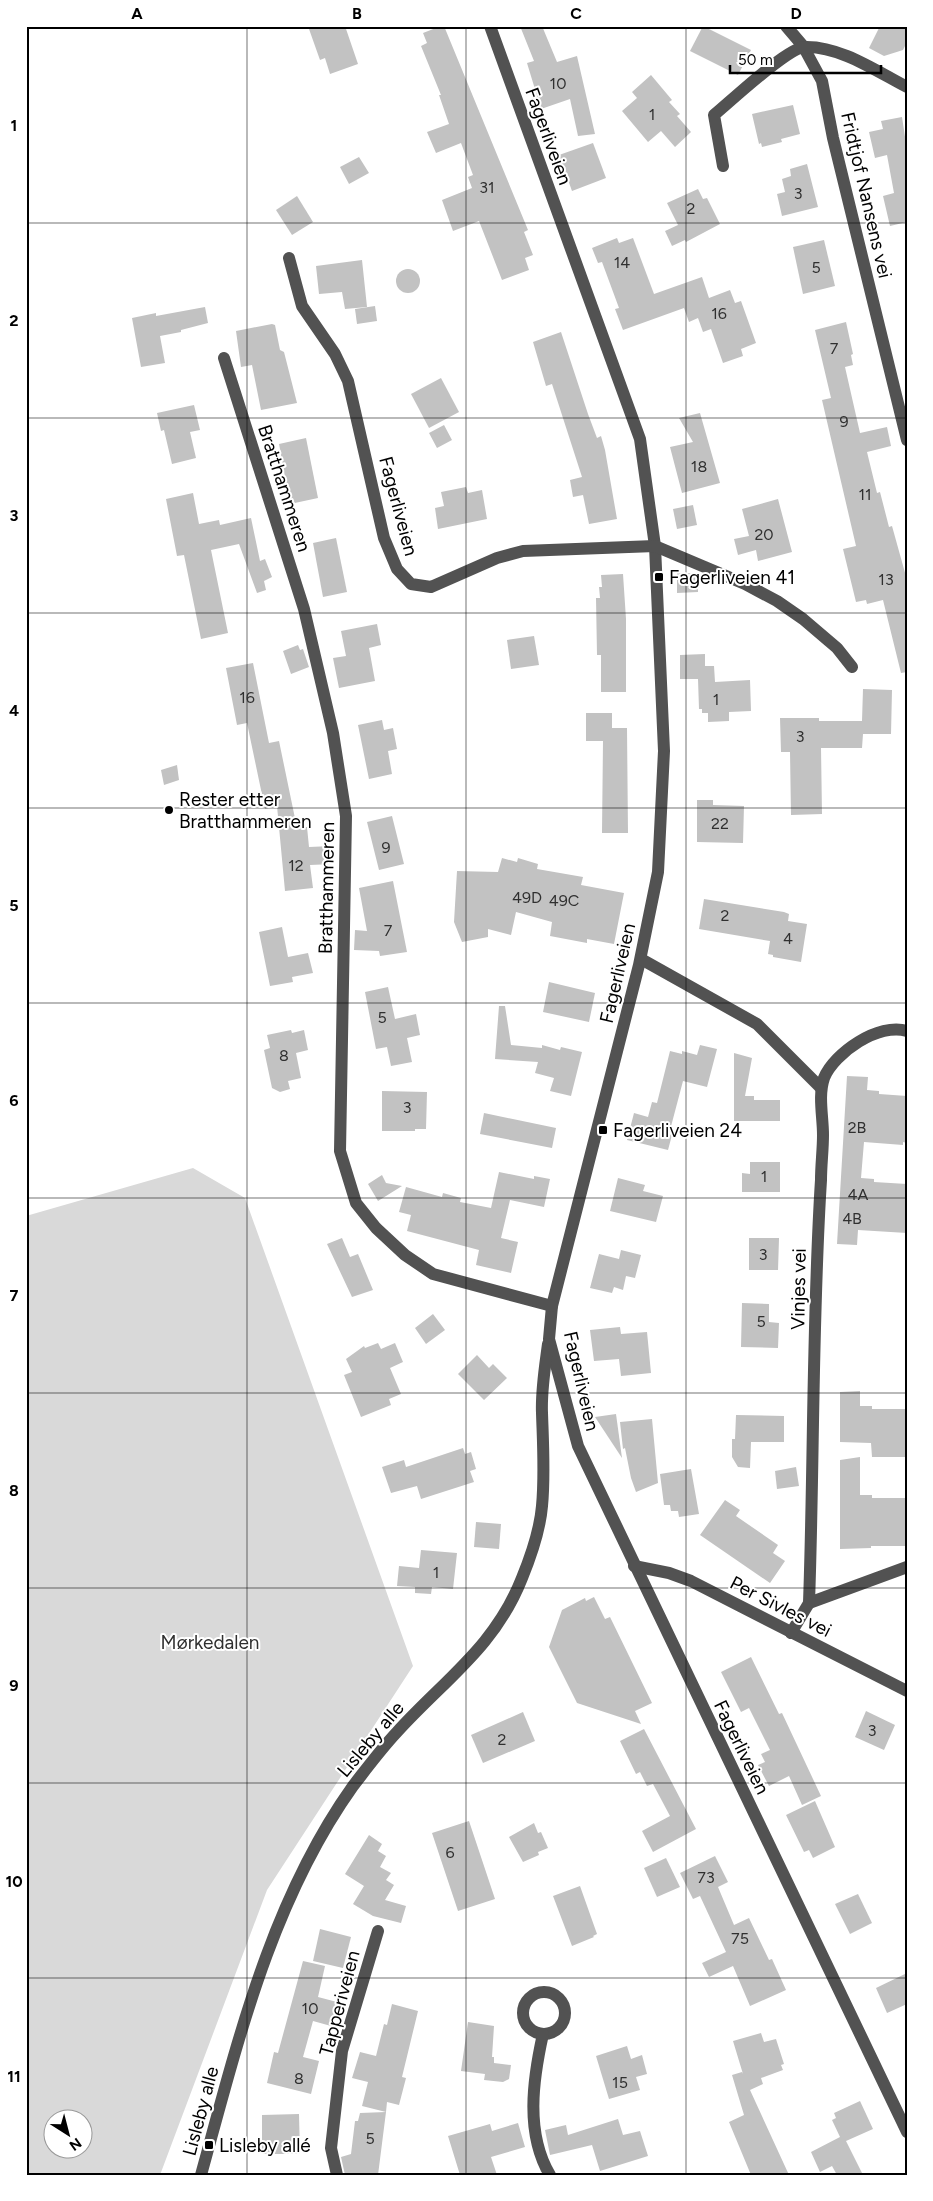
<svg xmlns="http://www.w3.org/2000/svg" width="933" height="2201" font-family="Figtree,sans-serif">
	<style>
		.green { fill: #d9d9d9; fill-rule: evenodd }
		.building { fill: #c2c2c2 }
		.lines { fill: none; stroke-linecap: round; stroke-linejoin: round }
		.minor { stroke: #525252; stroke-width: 12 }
		.grid { fill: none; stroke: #000; stroke-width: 1; stroke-opacity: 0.55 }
		.poi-dot { fill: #000; stroke: #fff; stroke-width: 2 }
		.labels { text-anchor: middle; stroke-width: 4; stroke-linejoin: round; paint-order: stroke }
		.number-label { font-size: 16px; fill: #303030 }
		.street-label { font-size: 19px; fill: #000; stroke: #fff }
		.poi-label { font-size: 19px; fill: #000; stroke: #fff; text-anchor: start }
		.park-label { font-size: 19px; fill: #303030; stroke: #fff }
		.neatline { fill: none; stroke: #000; stroke-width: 2 }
		.grid-label { font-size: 16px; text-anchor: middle; font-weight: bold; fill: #000 }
	</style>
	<rect width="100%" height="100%" fill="#fff"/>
	<path class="green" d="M193 1168 245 1198 413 1666 267 1890 160 2175H26V1216ZM52 2118H82V2148H52Z"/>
	<g class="building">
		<path d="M318 26H345L358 64 330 74 325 58 320 60 309 29Z"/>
		<path d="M441 26H444L528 230 524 232 533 255 525 258 529 270 502 280 479 221 453 231 442 200 472 188 468 177 473 175 461 143 436 153 427 132 449 124 439 95H441L421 46 427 43 423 33Z"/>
		<path d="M520 26H542L557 62 577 56 595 134 578 136 570 99 541 109 527 63 534 61Z"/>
		<path d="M703 26 751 50 738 75 690 51Z"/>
		<path d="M880 26H907V42L903 50 884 56 869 48Z"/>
		<path d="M651 75 672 100 669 102 680 114 677 116 691 132 675 147 661 131 648 142 622 111 637 98 632 92Z"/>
		<path d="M793 105 800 134 781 139 782 142 762 147 761 143 759 144 752 114Z"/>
		<path d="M902 117 907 150V222L890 226 883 196 894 193 887 155 875 158 869 132 883 129 881 121Z"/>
		<path d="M593 143 606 178 572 191 559 155Z"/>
		<path d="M359 157 369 173 349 184 340 167Z"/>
		<path d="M807 164 818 207 782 216 777 194 785 192 782 179 791 176 790 169Z"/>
		<path d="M698 189 703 199 707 198 720 224 686 242 685 240 672 246 665 231 678 225 667 203Z"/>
		<path d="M297 196 313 222 292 235 276 210Z"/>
		<path d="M617 238 619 243 633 238 654 294 702 277 709 298 730 290 735 303 741 301 756 343 741 349 743 356 723 363 711 329 703 332 698 318 689 322 684 308 623 330 615 309 619 308 602 262 598 263 592 248Z"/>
		<path d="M824 240 835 286 803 294 793 247Z"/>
		<path d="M362 260 367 307 345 309 342 292 319 294 316 266Z"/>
		<circle cx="408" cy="281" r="12"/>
		<path d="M375 306 377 321 357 324 355 309Z"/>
		<path d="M205 307 208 323 181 330V332L160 336 165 363 141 367 132 318 156 313V316Z"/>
		<path d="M846 322 853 354 851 355 853 365 845 367 860 433 887 427 891 446 867 452 877 493 880 492 889 527 892 526 907 580V672L901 673 883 600 867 604 866 600 856 602 843 549 856 546 822 400 831 398 815 330Z"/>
		<path d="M272 324 275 325 280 350 284 352 297 403 261 410 252 365 241 367 236 331Z"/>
		<path d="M561 332 588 414 597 438 601 436 605 450 617 519 589 524 583 495 573 497 570 480 582 477 552 384 546 386 533 342Z"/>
		<path d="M441 378 459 412 429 428 411 394Z"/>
		<path d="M194 405 200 430 190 432 196 458 172 464 164 430 161 431 157 413Z"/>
		<path d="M700 413 720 483 682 493 670 447 693 442 679 418Z"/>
		<path d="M444 425 452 440 437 448 429 433Z"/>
		<path d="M306 438 318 498 290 504 279 444Z"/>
		<path d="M466 487 468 493 482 490 487 519 438 529 435 508 444 506 441 492Z"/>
		<path d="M193 493 199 524 219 520 220 525 251 518 260 561 265 559 272 577 264 581 266 590 257 593 239 544 211 550 228 633 201 639 184 555 177 556 166 499Z"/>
		<path d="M778 499 792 552 758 561 756 550 738 555 734 539 749 536 742 509Z"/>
		<path d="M693 505 697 525 677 529 673 509Z"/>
		<path d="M336 538 347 592 323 597 313 543Z"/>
		<path d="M677 573H698V592L677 593Z"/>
		<path d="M623 574 626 619V692H601V655H597L596 598H600L599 587H602L601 575Z"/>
		<path d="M377 624 381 645 369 648 375 681 339 688 333 658 346 656 341 631Z"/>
		<path d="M534 636 539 665 511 669 507 640Z"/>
		<path d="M298 645 300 650 303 649 309 667 291 674 283 651Z"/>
		<path d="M705 654V666H714L715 682 750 680 751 711 729 712V721L708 722V713H702V709H699L698 679H680V655Z"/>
		<path d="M253 663 269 743 279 741 297 828 307 827 309 847 332 846 333 864 310 865 313 888 285 891 277 806 265 809 247 723 237 725 226 668Z"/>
		<path d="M863 689 892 690 891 734H863L862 748H821L822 814 791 815 790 752H781L780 718H819V721H862Z"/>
		<path d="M586 713H612V728H627L628 833H602L603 741H586Z"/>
		<path d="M382 720 384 730 393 728 397 749 388 751 392 774 369 779 358 725Z"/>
		<path d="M177 765 179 780 164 785 161 770Z"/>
		<path d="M697 800H713V805L744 806 743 843 697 842Z"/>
		<path d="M392 816 404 864 379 870 367 822Z"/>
		<path d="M502 858 517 862 518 858 538 864 537 869 583 877 581 885 624 893 614 944 587 939V943L550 936 552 922 516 912 511 935 488 929V937L462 942 454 922 457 871 498 872Z"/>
		<path d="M393 881 407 952 380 956 379 951 354 950 355 930 367 931 359 888Z"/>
		<path d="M704 899 784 912 789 914 788 921 807 924 801 962 773 957V955L768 954 770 941 699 929Z"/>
		<path d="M282 927 288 957 308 953 313 973 292 977 293 982 270 986 259 932Z"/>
		<path d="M549 982 595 993 589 1022 543 1012Z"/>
		<path d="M388 987 395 1019 416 1014 420 1035 407 1038 412 1062 391 1066 387 1047 376 1049 365 992Z"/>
		<path d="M499 1006H505L511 1045 542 1048V1045L560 1050 561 1047 582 1052 571 1096 550 1091 554 1078 535 1073 538 1062 495 1059Z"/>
		<path d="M291 1030 292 1033 304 1030 308 1050 296 1053 301 1078 288 1081 290 1089 280 1092 272 1088 264 1050 270 1048 267 1035Z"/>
		<path d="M700 1045 717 1049 707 1087 683 1081 669 1134 672 1135 668 1150 627 1140 634 1113 648 1117 652 1102 657 1103 670 1051 682 1054V1051L697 1055Z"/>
		<path d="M734 1053 752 1058 745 1096H754V1100H780V1121H734Z"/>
		<path d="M847 1076 868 1077 867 1090 879 1091V1094L907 1096V1143L903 1142V1145L864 1142 861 1178 874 1179V1182L907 1184V1233L858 1230 857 1245 837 1244Z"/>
		<path d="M382 1091 427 1092 426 1129H415V1131H382Z"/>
		<path d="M484 1113 556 1128 552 1148 480 1134Z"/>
		<path d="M750 1162H780V1192H742V1173L750 1174Z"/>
		<path d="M499 1172 534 1179V1176L550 1179 544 1207 510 1200 501 1238 518 1242 511 1273 476 1265 479 1250 407 1231 411 1215 399 1212 406 1187 442 1197 443 1193 461 1198 460 1202 491 1208Z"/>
		<path d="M382 1175 386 1183 402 1186 378 1201 368 1184Z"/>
		<path d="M618 1178 645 1185 643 1191 663 1196 656 1222 610 1211Z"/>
		<path d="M342 1238 350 1257 358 1254 373 1290 352 1297 327 1244Z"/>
		<path d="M749 1238H779L778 1270H749Z"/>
		<path d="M621 1250 641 1255 635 1278 626 1276 623 1290 614 1287 612 1293 590 1288 599 1254 619 1259Z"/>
		<path d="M742 1303 769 1304V1322L779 1323 778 1348 741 1347Z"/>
		<path d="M433 1314 445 1330 426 1344 415 1328Z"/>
		<path d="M620 1327 621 1334 647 1332 651 1373 621 1376 619 1359 594 1361 590 1330Z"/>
		<path d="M378 1343 381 1349 395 1343 403 1362 390 1368 401 1394 389 1399 391 1405 361 1417 344 1375 352 1372 346 1359 364 1346 365 1348Z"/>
		<path d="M477 1355 489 1368 493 1364 507 1378 484 1400 458 1374Z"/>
		<path d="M860 1391V1406H872V1409H907V1457H872L871 1443 840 1442V1392Z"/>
		<path d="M616 1414 622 1458 595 1417Z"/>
		<path d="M736 1415 784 1416V1442H751L750 1468 738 1467 732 1457V1439H735Z"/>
		<path d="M652 1419 658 1483 636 1492 631 1478 625 1448 623 1449 620 1422Z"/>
		<path d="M463 1448 465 1454 471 1452 476 1469 470 1471 474 1482 421 1499 417 1486 391 1493 382 1467 404 1460 406 1467Z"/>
		<path d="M860 1457V1495H872V1498H907V1546H871V1548L840 1549V1460Z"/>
		<path d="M796 1467 799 1486 777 1489 775 1471Z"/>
		<path d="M691 1469 699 1514 679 1517 678 1511H671L670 1505H664L660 1474Z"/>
		<path d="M725 1500 740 1510 736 1516 778 1545 773 1553 785 1561 770 1583 700 1535Z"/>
		<path d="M476 1522 501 1524 499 1549 474 1547Z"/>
		<path d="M421 1550 457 1553 453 1589 432 1587 431 1594 415 1593V1587L397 1586 399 1566 419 1568Z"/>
		<path d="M594 1597 605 1619 610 1617 652 1703 635 1711 641 1724 577 1703 549 1647 562 1610 585 1598 586 1601Z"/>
		<path d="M751 1657 779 1714 782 1713 821 1796 802 1805 789 1776 769 1786 758 1765 765 1762 761 1754 770 1750 749 1708 741 1712 721 1672Z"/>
		<path d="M866 1711 895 1725 884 1750 855 1737Z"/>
		<path d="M523 1712 535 1741 483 1763 471 1735Z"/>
		<path d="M644 1729 696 1829 653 1852 642 1831 670 1816 653 1784 647 1786 640 1772 636 1774 620 1741Z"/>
		<path d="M815 1801 835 1847 813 1858 809 1850 804 1852 786 1815Z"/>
		<path d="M469 1821 495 1899 458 1911 432 1833Z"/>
		<path d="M534 1823 538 1833 541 1832 548 1848 538 1852 539 1855 523 1862 509 1837Z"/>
		<path d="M369 1835 382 1844 378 1851 386 1856 380 1867 391 1873 386 1880 394 1885 385 1900 406 1906 401 1923 373 1916 353 1904 364 1886 345 1874Z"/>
		<path d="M715 1856 728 1882 718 1887 734 1925 749 1918 769 1960 772 1959 786 1990 750 2006 733 1966 709 1977 702 1963 726 1952 700 1896 693 1899 680 1873Z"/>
		<path d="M666 1858 680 1887 657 1897 644 1868Z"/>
		<path d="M580 1886 597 1934 593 1936 594 1937 572 1946 553 1896Z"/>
		<path d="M858 1894 872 1923 850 1934 835 1904Z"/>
		<path d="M320 1929 351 1937 343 1968 313 1961Z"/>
		<path d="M303 1961 325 1966 318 1997 337 2002 331 2026 313 2021 303 2057 319 2061 311 2094 267 2083 274 2052 278 2053Z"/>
		<path d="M907 1973V2004L887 2013 876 1988Z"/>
		<path d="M392 2004 418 2011 402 2077 406 2078 399 2105 387 2102 386 2112 362 2106 368 2082 352 2078 360 2052 376 2056 384 2024 387 2025Z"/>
		<path d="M468 2022 494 2026 492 2057H494V2063L511 2065 509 2079 503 2082 484 2080 485 2074 461 2071Z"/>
		<path d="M761 2033 764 2042 776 2039 784 2064 781 2065 783 2070 761 2078 763 2084 750 2090 789 2175H751L729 2122 744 2115 732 2075 742 2072 743 2074 733 2041Z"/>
		<path d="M627 2046 631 2059 642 2055 647 2074 636 2077 640 2090 609 2099 596 2056Z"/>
		<path d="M860 2101 873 2129 846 2141 863 2175H837L832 2166 820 2172 811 2152 840 2137 832 2120 836 2118 834 2113Z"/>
		<path d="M386 2112 378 2175H345L341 2157 351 2154 355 2121H358L360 2113Z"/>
		<path d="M299 2114 300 2154H262V2115Z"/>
		<path d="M618 2119 623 2135 640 2131 648 2156 600 2171 592 2145 550 2155 545 2130 566 2125 568 2135Z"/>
		<path d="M518 2123 525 2147 491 2157 497 2175H460L448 2136 490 2124 492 2131Z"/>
	</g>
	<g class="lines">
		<g class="minor">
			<path d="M490 26 640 439 655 546 664 751 658 872 639 965 552 1306 549 1339 578 1446 907 2132"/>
			<path d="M786 26 803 46 822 81 833 138 907 440"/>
			<path d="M723 166 714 115C730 102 788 47 805 47 840 46 876 71 907 87"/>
			<path d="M289 258 302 306 335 354 348 381 384 538 397 569 411 584 431 587 497 558 523 551 655 546 745 584 777 601 803 619 837 648 852 667"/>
			<path d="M224 358 304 609 333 733 346 816 340 1151 356 1203 376 1228 405 1255 433 1274 552 1306"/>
			<path d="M641 959 757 1024 821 1088"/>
			<path d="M634 1566 669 1573 691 1581 907 1691"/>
			<path d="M809 1603 907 1567"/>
			<path d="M791 1633 809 1603C814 1462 812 1321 821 1180 821 1165 823 1150 823 1135 823 1116 818 1096 824 1078 834 1053 879 1022 907 1031"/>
			<circle cx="544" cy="2013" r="21"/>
			<path d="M543 2034C533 2079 525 2133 550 2175"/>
			<path d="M201 2175C238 2041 271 1901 353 1786 367 1768 381 1749 397 1732 444 1680 495 1647 522 1578 531 1556 540 1530 542 1506 545 1475 543 1444 542 1413 541 1390 545 1367 548 1344"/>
			<path d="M337 2175 331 2148 342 2051 378 1931"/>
		</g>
	</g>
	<path class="grid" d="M247 26V2175M466 26V2175M686 26V2175M26 223H907M26 418H907M26 613H907M26 808H907M26 1003H907M26 1198H907M26 1393H907M26 1588H907M26 1783H907M26 1978H907"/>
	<g class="poi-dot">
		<rect x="654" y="572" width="10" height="10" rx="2.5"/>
		<circle cx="169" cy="810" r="5"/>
		<rect x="598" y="1125" width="10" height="10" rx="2.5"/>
		<rect x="204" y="2140" width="10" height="10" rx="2.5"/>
	</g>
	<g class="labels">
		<g class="number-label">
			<text x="558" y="89">10</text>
			<text x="652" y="120">1</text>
			<text x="487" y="193">31</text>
			<text x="798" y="199">3</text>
			<text x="691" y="214">2</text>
			<text x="622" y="268">14</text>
			<text x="816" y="273">5</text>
			<text x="719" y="319">16</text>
			<text x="834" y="354">7</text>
			<text x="844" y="427">9</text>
			<text x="699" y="472">18</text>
			<text x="865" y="500">11</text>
			<text x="764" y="540">20</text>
			<text x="886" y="585">13</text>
			<text x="247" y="703">16</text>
			<text x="716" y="705">1</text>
			<text x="800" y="742">3</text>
			<text x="720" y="829">22</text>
			<text x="386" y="853">9</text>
			<text x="296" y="871">12</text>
			<text x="527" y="903">49D</text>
			<text x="564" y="906">49C</text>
			<text x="725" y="921">2</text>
			<text x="388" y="936">7</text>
			<text x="788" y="944">4</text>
			<text x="382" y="1023">5</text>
			<text x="284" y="1061">8</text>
			<text x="407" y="1113">3</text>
			<text x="857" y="1133">2B</text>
			<text x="764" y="1182">1</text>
			<text x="858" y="1200">4A</text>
			<text x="852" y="1224">4B</text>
			<text x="763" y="1260">3</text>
			<text x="761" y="1327">5</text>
			<text x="436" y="1578">1</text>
			<text x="872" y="1736">3</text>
			<text x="502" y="1745">2</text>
			<text x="450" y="1858">6</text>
			<text x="706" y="1883">73</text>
			<text x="740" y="1944">75</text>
			<text x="310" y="2014">10</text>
			<text x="299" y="2084">8</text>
			<text x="620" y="2088">15</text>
			<text x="370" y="2144">5</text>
		</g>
		<g class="street-label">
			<text transform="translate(549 136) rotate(70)" y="7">Fagerliveien</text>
			<text transform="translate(867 195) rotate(77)" y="7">Fridtjof Nansens vei</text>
			<text transform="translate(285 488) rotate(72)" y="7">Bratthammeren</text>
			<text transform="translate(399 506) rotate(75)" y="7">Fagerliveien</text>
			<text transform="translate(326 888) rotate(-89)" y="7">Bratthammeren</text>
			<text transform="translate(617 973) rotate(-77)" y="7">Fagerliveien</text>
			<text transform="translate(798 1289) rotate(-89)" y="7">Vinjes vei</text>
			<text transform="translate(582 1381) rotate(77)" y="7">Fagerliveien</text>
			<text transform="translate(781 1606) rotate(27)" y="7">Per Sivles vei</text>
			<text transform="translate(370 1739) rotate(-50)" y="7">Lisleby alle</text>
			<text transform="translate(742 1747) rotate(64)" y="7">Fagerliveien</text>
			<text transform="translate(339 2003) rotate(-75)" y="7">Tapperiveien</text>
			<text transform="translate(200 2111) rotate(-75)" y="7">Lisleby alle</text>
		</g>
		<g class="poi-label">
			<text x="669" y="584">Fagerliveien 41</text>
			<text x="179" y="806">Rester etter<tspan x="179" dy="22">Bratthammeren</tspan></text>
			<text x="613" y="1137">Fagerliveien 24</text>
			<text x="219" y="2152">Lisleby allé</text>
		</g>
		<g class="park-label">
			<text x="210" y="1649">Mørkedalen</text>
		</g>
	</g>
	<rect width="933" height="2201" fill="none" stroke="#ffffff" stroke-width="55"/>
	<g transform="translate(68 2134) rotate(144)"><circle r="24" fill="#ffffff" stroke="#999999"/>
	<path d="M0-4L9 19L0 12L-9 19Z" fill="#000000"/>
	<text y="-8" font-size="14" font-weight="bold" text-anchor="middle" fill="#000000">N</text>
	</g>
	<path d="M730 65v8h151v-8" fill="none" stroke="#000000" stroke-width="2.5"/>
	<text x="738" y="65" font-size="15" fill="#000000" stroke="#ffffff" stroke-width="4" paint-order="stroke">50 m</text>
	<rect x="28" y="28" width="878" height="2146" class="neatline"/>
	<g class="grid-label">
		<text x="137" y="19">A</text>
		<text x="357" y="19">B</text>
		<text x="576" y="19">C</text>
		<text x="796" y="19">D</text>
		<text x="14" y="131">1</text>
		<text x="14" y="326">2</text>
		<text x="14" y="521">3</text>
		<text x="14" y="716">4</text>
		<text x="14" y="911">5</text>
		<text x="14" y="1106">6</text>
		<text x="14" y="1301">7</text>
		<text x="14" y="1496">8</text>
		<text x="14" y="1691">9</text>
		<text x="14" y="1887">10</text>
		<text x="14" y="2082">11</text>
	</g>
</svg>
